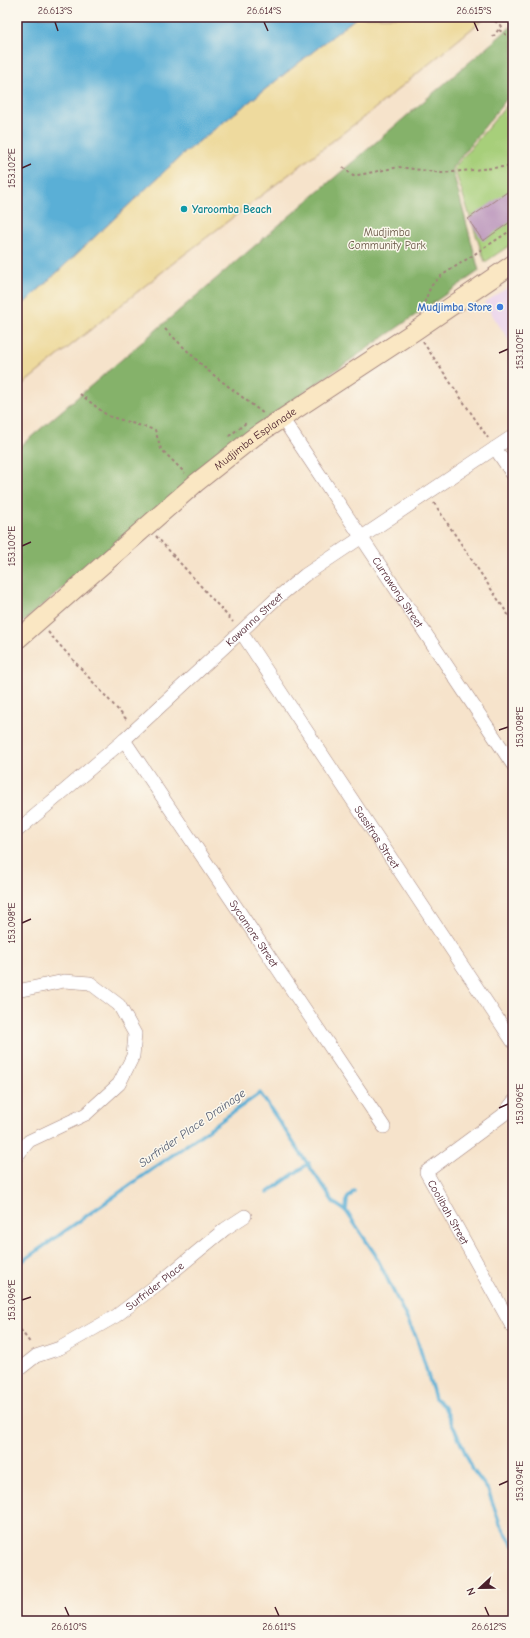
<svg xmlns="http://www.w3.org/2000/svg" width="530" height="1638" font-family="'Comic Neue',sans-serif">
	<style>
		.built { fill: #ead1ec }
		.green { fill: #a7cf7a; stroke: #787752 }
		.forest { fill: #85b26a; stroke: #68684a }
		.sand { fill: #eeda9e; stroke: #9c7c64 }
		.water { fill: #5aafd6; stroke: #526780 }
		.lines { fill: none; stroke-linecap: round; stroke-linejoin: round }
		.stream { stroke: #5aafd6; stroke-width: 3.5 }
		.building { fill: #bd9abe }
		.street-casing { stroke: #a0817b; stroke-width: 14 }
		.secondary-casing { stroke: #a0817b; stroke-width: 20 }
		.path { stroke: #a0817b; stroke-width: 2; stroke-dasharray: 3 3; stroke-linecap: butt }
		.street { stroke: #fff; stroke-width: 13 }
		.secondary { stroke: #fae7c3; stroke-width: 18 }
		.ticks { fill: none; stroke: #4a1f2b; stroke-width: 1.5 }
		.culture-dot { fill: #0f9aa8; stroke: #fbf7ec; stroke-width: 1.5 }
		.shop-dot { fill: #3f7fe0; stroke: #fbf7ec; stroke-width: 1.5 }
		.labels { text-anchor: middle; stroke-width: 3; stroke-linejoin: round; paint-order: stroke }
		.culture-label { font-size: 11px; font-weight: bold; fill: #0d838f; stroke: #fbf7ec; text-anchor: start }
		.park-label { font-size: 11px; fill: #665443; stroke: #fbf7ec }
		.shop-label { font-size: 11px; font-weight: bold; fill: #366cbe; stroke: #fbf7ec; text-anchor: end }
		.street-label { font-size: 11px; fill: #4a1f2b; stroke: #fbf7ec }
		.water-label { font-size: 12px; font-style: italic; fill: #50596f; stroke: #fbf7ec }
		.neatline { fill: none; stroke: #4a1f2b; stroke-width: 1.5 }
		.ticks-label { font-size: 10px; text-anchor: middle; fill: #4a1f2b }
	</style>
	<rect width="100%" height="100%" fill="#fbf7ec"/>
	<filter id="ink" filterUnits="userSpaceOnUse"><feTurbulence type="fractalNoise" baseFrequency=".025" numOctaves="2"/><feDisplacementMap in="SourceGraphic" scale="8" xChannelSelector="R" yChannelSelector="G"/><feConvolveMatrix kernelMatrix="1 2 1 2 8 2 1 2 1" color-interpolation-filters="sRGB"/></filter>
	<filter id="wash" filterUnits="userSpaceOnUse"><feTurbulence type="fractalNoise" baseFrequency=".012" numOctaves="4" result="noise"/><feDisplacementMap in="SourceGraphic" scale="16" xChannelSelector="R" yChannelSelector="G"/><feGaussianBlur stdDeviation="0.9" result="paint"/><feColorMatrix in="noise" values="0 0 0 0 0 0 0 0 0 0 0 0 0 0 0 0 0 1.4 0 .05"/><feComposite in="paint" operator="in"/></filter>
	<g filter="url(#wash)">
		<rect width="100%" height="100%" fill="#f6e3cb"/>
		<path class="built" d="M513 284V346L484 303Z"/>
		<path class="green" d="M513 98V243L485 262 454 168Z"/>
		<path class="forest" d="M513 25V91L452 168 479 271 254 427 17 627V449Z"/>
		<path class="sand" d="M357 17H486L373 110 172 264 17 389V310L183 154Z"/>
		<path class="water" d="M17 17H357L183 154 17 310Z"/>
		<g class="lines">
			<g class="stream">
				<path d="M354 1191 347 1199 346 1211 375 1254 417 1339 435 1398 444 1406 473 1470 488 1490 500 1524 513 1545"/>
				<path d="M267 1193 309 1163"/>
				<path d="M17 1265 260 1093 334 1203 346 1211"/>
			</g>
		</g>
		<g id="blocks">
			<path class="building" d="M513 188V220L483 241 468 219Z"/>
		</g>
	</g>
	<g filter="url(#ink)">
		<use href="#blocks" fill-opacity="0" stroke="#a0817b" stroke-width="1"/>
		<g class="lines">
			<g class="street-casing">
				<g id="street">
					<path id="s1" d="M282 418 513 765"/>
					<path d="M495 448 513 475"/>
					<path id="s2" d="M241 632 513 1042"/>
					<path id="s3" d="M124 740 384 1127"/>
					<path id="s4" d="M17 831 124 740 277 598 305 575 513 436"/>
					<path d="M17 991 64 981 90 983 119 1005 135 1034 133 1056 119 1084 86 1114 29 1141 17 1156"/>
					<path id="s5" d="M513 1102 503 1115 426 1172 513 1328"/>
					<path id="s6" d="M17 1371 36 1356 60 1348 116 1316 158 1284 225 1229 245 1216"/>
				</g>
			</g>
			<g class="secondary-casing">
				<g id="secondary">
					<path id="s7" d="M17 640 196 483 254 437 415 331 513 264"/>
				</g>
			</g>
			<g class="path">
				<path d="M490 17 501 26"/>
				<path d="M499 30 513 39"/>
				<path d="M493 37 504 22"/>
				<path d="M343 167 353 176 399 167 442 173 513 166"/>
				<path d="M422 308 431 286 441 276 513 229"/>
				<path d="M165 329 206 369 264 414"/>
				<path d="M423 342 488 438"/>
				<path d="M80 394 108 416 155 430 161 449 185 473"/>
				<path d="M229 436 246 423"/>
				<path d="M434 503 513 622"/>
				<path d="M156 536 233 622"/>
				<path d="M48 632 128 721"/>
				<path d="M17 1325 31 1344"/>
			</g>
			<use href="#street" class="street"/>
			<use href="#secondary" class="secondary"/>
		</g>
	</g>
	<path class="ticks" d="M55 22 58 31M264 22 268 31M474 22 478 31M22 168 31 164M499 353 508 349M22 546 31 542M499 730 508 727M22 923 31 919M499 1108 508 1104M22 1300 31 1297M499 1485 508 1481M65 1607 69 1616M275 1607 279 1616M485 1607 489 1616"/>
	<circle class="culture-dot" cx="184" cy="209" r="4"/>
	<circle class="shop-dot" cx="500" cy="307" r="4"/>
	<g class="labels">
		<g class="culture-label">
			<text x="192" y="213">Yaroomba Beach</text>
		</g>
		<g class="park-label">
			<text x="387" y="236">Mudjimba<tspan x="387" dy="13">Community Park</tspan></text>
		</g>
		<g class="shop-label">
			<text x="492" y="311">Mudjimba Store</text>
		</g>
		<g class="street-label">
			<text dy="4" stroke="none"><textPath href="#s7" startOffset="312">Mudjimba Esplanade</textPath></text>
			<text dy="4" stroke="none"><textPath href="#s1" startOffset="209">Currawong Street</textPath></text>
			<text dy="4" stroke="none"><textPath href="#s4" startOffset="318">Kawanna Street</textPath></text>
			<text dy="4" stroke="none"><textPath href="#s2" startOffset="246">Sassifras Street</textPath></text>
			<text dy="4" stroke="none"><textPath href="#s3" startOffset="233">Sycamore Street</textPath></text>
			<text dy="4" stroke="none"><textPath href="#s5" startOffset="158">Coolibah Street</textPath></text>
			<text dy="4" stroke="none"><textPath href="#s6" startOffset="163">Surfrider Place</textPath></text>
		</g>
		<g class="water-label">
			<text transform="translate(192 1128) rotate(-35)" y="4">Surfrider Place Drainage</text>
		</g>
	</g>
	<rect width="530" height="1638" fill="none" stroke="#fbf7ec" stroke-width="44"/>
	<g transform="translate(480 1588) rotate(248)" stroke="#fbf7ec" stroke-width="3" paint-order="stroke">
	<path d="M0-3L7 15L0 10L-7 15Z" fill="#4a1f2b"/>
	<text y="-6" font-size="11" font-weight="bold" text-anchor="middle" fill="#4a1f2b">N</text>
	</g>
	<rect x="22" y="22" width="486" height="1594" class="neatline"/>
	<g class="ticks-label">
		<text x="55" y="14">26.613°S</text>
		<text x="264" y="14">26.614°S</text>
		<text x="474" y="14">26.615°S</text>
		<text transform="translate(11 168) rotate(-90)" y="4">153.102°E</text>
		<text transform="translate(519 349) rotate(-90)" y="4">153.100°E</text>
		<text transform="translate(11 546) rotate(-90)" y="4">153.100°E</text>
		<text transform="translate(519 727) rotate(-90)" y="4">153.098°E</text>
		<text transform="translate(11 923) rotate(-90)" y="4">153.098°E</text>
		<text transform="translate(519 1104) rotate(-90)" y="4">153.096°E</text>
		<text transform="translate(11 1300) rotate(-90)" y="4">153.096°E</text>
		<text transform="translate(519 1481) rotate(-90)" y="4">153.094°E</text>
		<text x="69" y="1630">26.610°S</text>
		<text x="279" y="1630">26.611°S</text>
		<text x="489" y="1630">26.612°S</text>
	</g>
</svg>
